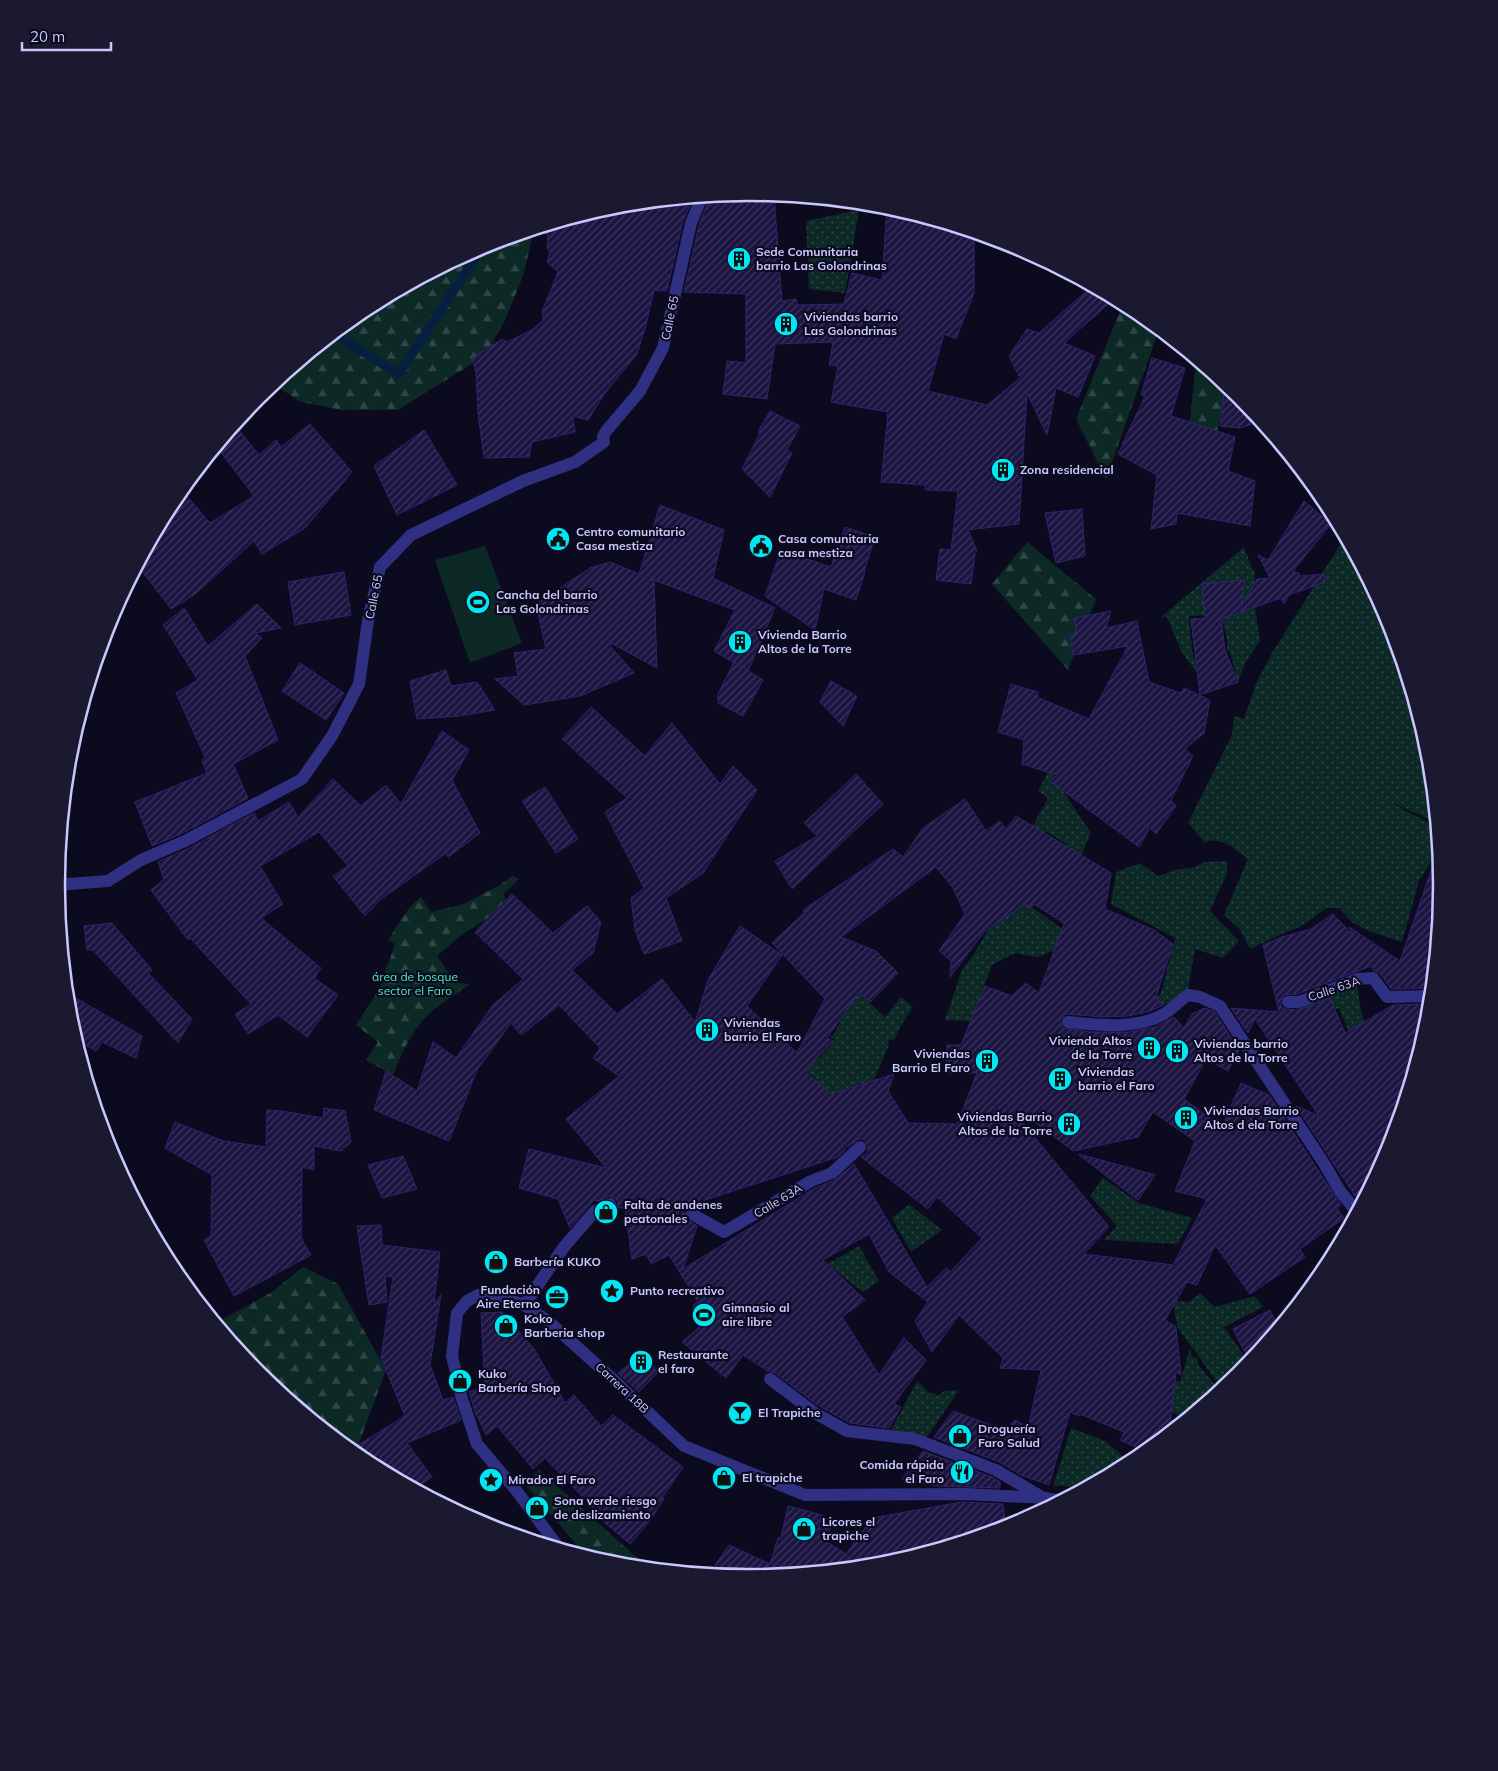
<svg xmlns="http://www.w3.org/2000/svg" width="1498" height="1771" font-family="Mulish,sans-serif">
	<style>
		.grass { fill: url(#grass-dots) }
		.forest { fill: url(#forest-firs) }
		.garden { fill: #0c2926 }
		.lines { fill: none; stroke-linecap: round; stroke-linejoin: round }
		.stream { stroke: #061f41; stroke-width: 9 }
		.building { fill: url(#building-hatch); stroke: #2f2370; fill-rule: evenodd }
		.minor { stroke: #2f3082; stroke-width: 12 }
		.labels { text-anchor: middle; stroke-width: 4.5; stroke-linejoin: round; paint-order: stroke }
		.poi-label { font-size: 12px; font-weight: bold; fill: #cac7ff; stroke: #0c0a1e; text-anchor: start }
		.street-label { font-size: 12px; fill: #cac7ff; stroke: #0c0a1e }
		.park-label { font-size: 12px; fill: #47ebba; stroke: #0c0a1e }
		.rim { fill: none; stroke: #cac7ff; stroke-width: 2.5 }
	</style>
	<defs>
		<pattern id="grass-dots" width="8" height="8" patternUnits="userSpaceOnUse" patternTransform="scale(1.25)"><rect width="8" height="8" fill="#0c2926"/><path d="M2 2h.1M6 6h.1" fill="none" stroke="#2e4747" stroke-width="1.8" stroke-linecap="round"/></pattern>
		<pattern id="forest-firs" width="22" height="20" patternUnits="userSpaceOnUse" patternTransform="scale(1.25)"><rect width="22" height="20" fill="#0c2926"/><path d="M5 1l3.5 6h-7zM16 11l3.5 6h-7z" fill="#2e4747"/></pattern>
		<pattern id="building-hatch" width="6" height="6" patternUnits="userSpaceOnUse" patternTransform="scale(1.25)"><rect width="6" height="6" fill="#1b1441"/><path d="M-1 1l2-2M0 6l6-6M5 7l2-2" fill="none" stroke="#3b355e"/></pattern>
	</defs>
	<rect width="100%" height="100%" fill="#0c0a1e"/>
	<g class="grass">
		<path d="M859 210 845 293 809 289 806 221Z"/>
		<path d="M1345 537 1389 621 1428 751 1436 822 1390 802 1436 827 1438 850 1419 881 1402 942 1366 930 1352 922 1339 908H1326L1302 926 1284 933 1250 949 1240 929 1224 915 1248 859C1237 851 1220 834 1205 843L1188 823 1232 735 1234 716 1244 719 1257 681 1272 653Z"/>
		<path d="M1244 547 1252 568 1255 572 1254 601 1260 641 1245 663 1238 682 1230 652 1227 650V639L1221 615 1189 616 1192 651 1201 679 1181 651 1167 617H1161Z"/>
		<path d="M1051 766 1056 781 1091 833 1079 860 1059 854 1067 844 1047 832 1041 833 1030 831 1048 798 1038 791Z"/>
		<path d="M1227 861V873L1210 911 1239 941 1223 958 1195 949 1187 995 1140 1015 1161 993 1175 938 1111 904 1116 872 1140 863 1158 876 1178 869 1192 868 1205 862Z"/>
		<path d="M1025 904 1032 907 1062 929 1061 956 1052 951 1038 957 1015 953 992 965 971 1021 945 1020 962 970 974 954 988 930Z"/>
		<path d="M1357 985 1361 1011 1369 1038 1354 1044 1339 1008 1307 1018 1297 1007Z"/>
		<path d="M847 987 862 990V996L885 1017 901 997 913 1007 902 1024 894 1040 888 1039 889 1045 873 1082 868 1090 865 1082 822 1097 806 1094 817 1079 805 1070 794 1056 799 1048 818 1059 832 1044 834 1039 830 1037C843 1028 844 1002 847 987Z"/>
		<path d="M1103 1178 1139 1203 1192 1218 1178 1244 1104 1240 1117 1226 1090 1196Z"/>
		<path d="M909 1204 942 1230 911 1252 892 1218Z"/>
		<path d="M859 1246 879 1281 863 1292 827 1264Z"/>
		<path d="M1200 1293 1215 1307 1255 1296 1263 1307 1224 1327 1249 1363 1239 1376 1222 1389 1178 1328 1172 1300 1189 1302Z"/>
		<path d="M1190 1348 1192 1356 1197 1358 1199 1366 1220 1391 1187 1418H1184L1101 1376H1168L1180 1382Z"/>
		<path d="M917 1381 928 1392 938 1395 945 1391 959 1390 927 1437 888 1429 891 1430Z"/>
		<path d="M1071 1428 1105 1441 1132 1463 1080 1490 1066 1486H1053Z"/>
	</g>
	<g class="forest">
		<path d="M534 230 523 276 505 320 490 347 470 365 398 410H342L301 402 273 384 364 309 484 245Z"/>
		<path d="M1123 304 1134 310 1159 330 1106 479 1076 419Z"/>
		<path d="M1196 361 1226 385 1218 430 1188 442Z"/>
		<path d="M1027 542 1096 599 1068 670 992 584Z"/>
		<path d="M513 876 519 879 503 894 506 900 489 917 459 937 437 956 448 972 459 983 470 984C455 995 439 1004 426 1017 411 1032 401 1055 393 1075L366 1060 378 1042 356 1025 380 988 386 967 389 962 395 944 388 940 409 908 421 897 431 912 464 904 498 886Z"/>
		<path d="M303 1267 338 1284 386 1370 355 1454 259 1375 216 1323 272 1292Z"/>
		<path d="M539 1470 645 1565 648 1568 614 1565 586 1556 525 1484Z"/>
	</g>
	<path class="garden" d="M485 546 522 643 470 663 435 560Z"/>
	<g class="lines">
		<path class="stream" d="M334 334 399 374 483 246"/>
	</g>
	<g class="building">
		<path d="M749 193 774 195 782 301 796 299 797 305 844 304 852 273 882 280 887 207 974 233V293L956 339 944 334 928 391 987 405 1020 378 1009 356 1027 329 1039 333 1091 287 1114 299 1064 343 1095 356 1078 397 1056 388 1047 435 1027 393 1019 524 968 530 977 551 975 554 971 584 936 580 940 549 951 550 958 491 925 490V485L881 482 888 412 831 402 838 366 829 365 833 342 775 344 767 399 723 394 727 361 746 363V294L684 292 699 225 710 197Z"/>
		<path d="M693 198 683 221 667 291 654 290 646 325 637 354 605 393 588 420 573 416 575 432 532 442 529 457 484 458 478 413 476 373 472 358 502 339 507 342 532 330 543 320 542 312 558 272 547 262 550 252 547 248 548 237 544 227 614 206Z"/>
		<path d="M1152 358 1185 368 1171 416 1235 437 1228 471 1255 481 1250 526 1177 513 1176 524 1151 529 1157 475 1118 454 1145 396 1141 395Z"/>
		<path d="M1225 384 1239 396 1260 422 1239 428 1220 426Z"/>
		<path d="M770 411 800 426 787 450 792 453 770 497 742 469 760 433 758 432Z"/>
		<path d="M310 424 352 472 305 528 262 554 254 541 194 595 171 609 138 566 173 500 182 490 210 523 254 496 217 447 235 425 259 455 276 440 281 447Z"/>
		<path d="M424 430 457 485 397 515 374 466Z"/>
		<path d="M1304 501 1331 524 1293 571 1300 574 1299 576 1324 574 1325 582 1289 595 1284 604 1281 598 1221 619 1225 650 1238 682 1200 695 1191 619 1205 618 1202 584 1244 580 1241 607 1257 579 1270 578 1258 555 1268 560Z"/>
		<path d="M660 505 724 530 713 578 775 608 748 671 714 651 735 610 651 579 654 580 657 668 609 642 611 644 610 646 634 673 580 696 524 705 495 679 518 676 514 653 546 649 536 604 590 568 610 562 639 574Z"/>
		<path d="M1082 509 1085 556 1056 563 1045 513Z"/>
		<path d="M845 527 875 537 864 572H865L856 600 824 589 815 630 765 596 781 550 831 567Z"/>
		<path d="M344 572 351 615 295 625 288 582Z"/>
		<path d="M257 604 281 628 255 633 262 638 245 656 278 740 233 764 248 798 181 834 152 846 135 802 207 773 202 761 205 757 176 693 198 680 163 625 184 608 208 646Z"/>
		<path d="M1111 611 1106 628 1137 621 1149 682 1181 693 1184 688 1210 700 1204 733 1185 749 1193 756 1171 800 1176 806 1156 834 1150 828 1139 847 1050 781 1057 775 1022 764 1024 740 998 732 1011 684 1038 692 1037 697 1089 719 1128 646 1073 655 1070 635 1077 634 1074 618Z"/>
		<path d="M734 662 763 680 743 716 718 703V694Z"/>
		<path d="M300 663 344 693 326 720 282 691Z"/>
		<path d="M446 670 451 686 477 682 495 710 459 716 417 719 410 681Z"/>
		<path d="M831 681 857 696 843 726 820 702Z"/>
		<path d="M591 707 645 756 672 723 720 784 733 766 757 790 703 873 666 898 682 941 644 954 635 930 631 898 644 888 605 812 627 798 562 739Z"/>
		<path d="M442 731 469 750 452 780 480 833 448 857 446 853 381 899 365 916 333 876 348 866 319 832 260 866 283 904 261 918 321 968 314 978 338 995 307 1037 278 1015 248 1034 235 1014 251 1004 190 938 188 940 151 890 164 879 158 862 189 848 254 813 258 821 289 802 298 817 333 779 361 806 386 785 401 804Z"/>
		<path d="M856 774 883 804 792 889 775 861 817 836 804 823Z"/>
		<path d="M545 787 578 839 556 853 522 801Z"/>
		<path d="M965 799 986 831 1000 821 1006 829 1016 816 1111 873 1105 909 1154 930 1173 944 1156 997 1163 1005 1150 1011 1128 1016 1104 1017 1065 1014 1060 1021 1063 1028 1091 1032H1130L1155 1027 1174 1017 1184 1028 1192 1014 1205 1008 1215 1012 1239 1050 1228 1071 1206 1059 1184 1099 1222 1127 1241 1083 1269 1095 1341 1205 1337 1208 1344 1218 1300 1249 1305 1257 1250 1294 1215 1245 1197 1285 1187 1282 1165 1320 1176 1327 1181 1375 1176 1372 1169 1433 1146 1452 1120 1440 1124 1432 1080 1414 1079 1416 1070 1412 1049 1485 1021 1475 999 1462 934 1437 953 1411 1005 1430 1015 1420 1028 1427 1041 1370 1000 1368 1003 1358 959 1315 932 1352 915 1321 928 1302 889 1272 869 1234 823 1260 865 1300 842 1317 879 1375 904 1338 926 1360 894 1404 901 1407 889 1428 850 1423 819 1406 775 1373 768 1371 743 1355 726 1378 682 1342 703 1324 693 1305 698 1302 669 1255 651 1264 646 1254 632 1259 625 1209 617 1207 618 1202 615 1198 608 1196 601 1202 594 1200 570 1228 558 1199 519 1188 529 1149 606 1168 566 1119 619 1076 593 1058 600 1048 559 1005 521 1035 511 1023 477 1070 449 1141 374 1110 386 1071 417 1091 433 1042 456 1058 493 1005 523 979 475 932 512 894 553 933 587 906 601 922 593 953 572 970 617 1014 662 979 695 1022 708 980 740 926 782 955 747 1006 797 1053 825 999 772 943 805 912 803 910 893 849 903 857 923 828ZM936 867 953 888 965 914 939 951 951 961 950 977 984 932 1025 904 1027 908 1035 905 1064 923 1039 993 1026 983 1012 996 985 986 961 1045H947L946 1073H977L957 1124 908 1123 888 1091 894 1074 831 1094 805 1071 833 1041 827 1038 859 993 870 1002 898 973 876 951 841 937ZM1153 1112 1195 1141 1175 1191 1207 1199 1173 1265 1084 1254 1109 1227 1022 1122 1027 1116 1073 1151 1138 1137ZM858 1139H863L868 1146 867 1153 861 1157 928 1209 937 1197 982 1238 950 1272 946 1268 927 1287 854 1164 835 1180 815 1188 683 1269 697 1226 685 1218V1210L687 1207 692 1206 702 1210 705 1200 838 1157 846 1149 840 1140 848 1147Z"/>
		<path d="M1435 859 1439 860 1442 886 1432 988 1391 989 1380 973 1373 970 1371 966 1297 994 1284 995 1280 1002 1281 1006 1284 1009 1299 1010 1330 998 1345 1033 1393 1005 1430 1004 1428 1021 1389 1151 1370 1186 1355 1196 1296 1106 1319 1116 1255 1019 1248 1033 1231 1008 1279 1012 1263 945 1282 937 1311 929 1333 914 1353 935 1349 927 1400 961Z"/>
		<path d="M112 923 152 970 148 973 192 1019 178 1043 93 950H87L84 926Z"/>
		<path d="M67 993 142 1036 136 1058 102 1042 96 1051 75 1039 70 1020Z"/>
		<path d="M324 1108 345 1111 351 1142 341 1151 314 1146V1170L302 1167 301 1238 311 1255 234 1296 204 1240 211 1236 212 1175 165 1148 175 1122 223 1141 266 1147 267 1110 282 1111 323 1118Z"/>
		<path d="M1079 1154 1155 1175 1138 1200 1079 1155Z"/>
		<path d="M403 1156 417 1189 382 1198 368 1165Z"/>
		<path d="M381 1225 382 1245 440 1252 434 1303 441 1295 430 1365 443 1400 453 1397 461 1420 407 1443 432 1477 415 1489 380 1470 386 1466 378 1455 363 1461 350 1450 405 1416 381 1358 393 1277 385 1276 387 1302 369 1305 357 1226Z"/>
		<path d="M1270 1310 1278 1327 1250 1362 1233 1329Z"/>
		<path d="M502 1312 535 1350 565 1403 574 1395 601 1426 613 1415 683 1467 662 1498 664 1499 649 1522 630 1544 597 1516 599 1514 545 1458 533 1469 497 1426 486 1435 476 1414 469 1392 485 1387 481 1313Z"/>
		<path d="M645 1351 657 1373 639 1392 618 1373Z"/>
		<path d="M923 1451 992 1477 1000 1482V1488L935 1486 902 1479Z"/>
		<path d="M962 1502 1003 1504 1006 1528 884 1565 749 1578 724 1576 715 1565 729 1545 770 1564 778 1538H781L788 1506 822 1515 819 1528 832 1526 824 1540 846 1554 872 1518Z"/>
	</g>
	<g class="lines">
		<g class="minor">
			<path d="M56 885 108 881 141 860 185 841 302 779 332 736 359 684 368 621 380 567 411 535 523 481 575 462 604 442 603 436 607 430 640 391 663 348 691 223 702 197"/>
			<path d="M1288 1002H1299L1357 979 1373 978 1387 997 1431 996"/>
			<path d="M1068 1022C1098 1025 1136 1030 1164 1014 1172 1009 1179 1001 1188 995L1200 997 1220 1006 1325 1165 1340 1191 1356 1211"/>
			<path d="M692 1214 724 1232 811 1181 832 1173 860 1147"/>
			<path d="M524 1305 564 1247 595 1211 605 1209 610 1204"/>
			<path d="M770 1379 815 1413 847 1431 915 1439 996 1470 1040 1496"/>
			<path d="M559 1548 516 1490 477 1444 462 1399 452 1356 457 1313 467 1301 478 1295 491 1293 524 1305 548 1321 615 1381 684 1446 805 1495 965 1494 1045 1498 1061 1501"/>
		</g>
	</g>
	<defs>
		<g id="building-disc" transform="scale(1.25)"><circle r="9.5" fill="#00e6f2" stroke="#0c0a1e"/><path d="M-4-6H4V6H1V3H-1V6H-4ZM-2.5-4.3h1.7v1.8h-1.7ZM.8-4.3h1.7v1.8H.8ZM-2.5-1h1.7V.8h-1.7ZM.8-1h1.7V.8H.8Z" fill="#111"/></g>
		<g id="civic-disc" transform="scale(1.25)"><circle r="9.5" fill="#00e6f2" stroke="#0c0a1e"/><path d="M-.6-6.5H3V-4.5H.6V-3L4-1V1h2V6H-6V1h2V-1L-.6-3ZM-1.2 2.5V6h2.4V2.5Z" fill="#111"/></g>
		<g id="stadium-disc" transform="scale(1.25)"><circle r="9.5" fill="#00e6f2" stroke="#0c0a1e"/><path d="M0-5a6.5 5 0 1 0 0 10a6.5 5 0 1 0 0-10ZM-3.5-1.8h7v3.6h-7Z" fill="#111"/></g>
		<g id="shop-disc" transform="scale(1.25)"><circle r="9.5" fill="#00e6f2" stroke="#0c0a1e"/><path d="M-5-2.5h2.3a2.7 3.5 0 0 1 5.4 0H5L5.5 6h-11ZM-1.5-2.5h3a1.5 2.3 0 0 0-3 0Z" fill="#111"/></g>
		<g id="sight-disc" transform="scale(1.25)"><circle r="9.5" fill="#00e6f2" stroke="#0c0a1e"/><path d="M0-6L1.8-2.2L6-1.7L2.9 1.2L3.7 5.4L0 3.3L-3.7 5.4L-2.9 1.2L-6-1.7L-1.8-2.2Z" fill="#111"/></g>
		<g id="office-disc" transform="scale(1.25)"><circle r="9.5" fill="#00e6f2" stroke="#0c0a1e"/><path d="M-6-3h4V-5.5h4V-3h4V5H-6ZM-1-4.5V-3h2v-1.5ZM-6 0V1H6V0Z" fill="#111"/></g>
		<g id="bar-disc" transform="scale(1.25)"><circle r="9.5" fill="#00e6f2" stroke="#0c0a1e"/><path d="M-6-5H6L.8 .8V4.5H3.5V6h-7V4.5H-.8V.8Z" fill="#111"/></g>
		<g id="restaurant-disc" transform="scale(1.25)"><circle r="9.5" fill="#00e6f2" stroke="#0c0a1e"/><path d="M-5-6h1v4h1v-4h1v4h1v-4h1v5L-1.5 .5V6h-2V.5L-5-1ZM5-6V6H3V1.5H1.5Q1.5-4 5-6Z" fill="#111"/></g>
	</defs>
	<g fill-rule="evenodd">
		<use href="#building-disc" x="739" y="259"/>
		<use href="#building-disc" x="786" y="324"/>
		<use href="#building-disc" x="1003" y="470"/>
		<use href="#civic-disc" x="558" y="539"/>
		<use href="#civic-disc" x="761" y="546"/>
		<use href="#stadium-disc" x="478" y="602"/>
		<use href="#building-disc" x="740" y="642"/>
		<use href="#building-disc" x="707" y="1030"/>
		<use href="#building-disc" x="1149" y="1048"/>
		<use href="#building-disc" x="1177" y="1051"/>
		<use href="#building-disc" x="987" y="1061"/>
		<use href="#building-disc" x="1060" y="1079"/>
		<use href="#building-disc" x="1186" y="1118"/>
		<use href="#building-disc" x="1069" y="1124"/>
		<use href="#shop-disc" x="606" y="1212"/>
		<use href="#shop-disc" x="496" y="1262"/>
		<use href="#sight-disc" x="612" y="1291"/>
		<use href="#office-disc" x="557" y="1297"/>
		<use href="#stadium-disc" x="704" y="1315"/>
		<use href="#shop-disc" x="506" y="1326"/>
		<use href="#building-disc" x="641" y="1362"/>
		<use href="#shop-disc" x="460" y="1381"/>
		<use href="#bar-disc" x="740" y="1413"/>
		<use href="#shop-disc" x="960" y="1436"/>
		<use href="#restaurant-disc" x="962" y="1472"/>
		<use href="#shop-disc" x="724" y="1478"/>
		<use href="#sight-disc" x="491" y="1480"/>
		<use href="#shop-disc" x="537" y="1508"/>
		<use href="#shop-disc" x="804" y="1529"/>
	</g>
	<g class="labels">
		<g class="poi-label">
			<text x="756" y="256">Sede Comunitaria<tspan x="756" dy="14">barrio Las Golondrinas</tspan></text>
			<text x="804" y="321">Viviendas barrio<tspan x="804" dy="14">Las Golondrinas</tspan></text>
			<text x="1020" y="474">Zona residencial</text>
			<text x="576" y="536">Centro comunitario<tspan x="576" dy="14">Casa mestiza</tspan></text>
			<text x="778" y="543">Casa comunitaria<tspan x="778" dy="14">casa mestiza</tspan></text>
			<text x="496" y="599">Cancha del barrio<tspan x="496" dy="14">Las Golondrinas</tspan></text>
			<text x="758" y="639">Vivienda Barrio<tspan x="758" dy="14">Altos de la Torre</tspan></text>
			<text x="724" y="1027">Viviendas<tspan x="724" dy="14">barrio El Faro</tspan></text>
			<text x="1132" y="1045" text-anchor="end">Vivienda Altos<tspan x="1132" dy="14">de la Torre</tspan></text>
			<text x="1194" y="1048">Viviendas barrio<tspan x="1194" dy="14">Altos de la Torre</tspan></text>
			<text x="970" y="1058" text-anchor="end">Viviendas<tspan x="970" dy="14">Barrio El Faro</tspan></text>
			<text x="1078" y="1076">Viviendas<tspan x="1078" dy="14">barrio el Faro</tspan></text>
			<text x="1204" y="1115">Viviendas Barrio<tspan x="1204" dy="14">Altos d ela Torre</tspan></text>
			<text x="1052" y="1121" text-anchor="end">Viviendas Barrio<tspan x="1052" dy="14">Altos de la Torre</tspan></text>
			<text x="624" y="1209">Falta de andenes<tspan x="624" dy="14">peatonales</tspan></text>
			<text x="514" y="1266">Barbería KUKO</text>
			<text x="540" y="1294" text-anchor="end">Fundación<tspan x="540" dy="14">Aire Eterno</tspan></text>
			<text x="630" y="1295">Punto recreativo</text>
			<text x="722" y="1312">Gimnasio al<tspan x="722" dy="14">aire libre</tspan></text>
			<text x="524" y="1323">Koko<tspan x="524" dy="14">Barberia shop</tspan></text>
			<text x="658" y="1359">Restaurante<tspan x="658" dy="14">el faro</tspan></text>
			<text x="478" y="1378">Kuko<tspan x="478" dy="14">Barbería Shop</tspan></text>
			<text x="758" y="1417">El Trapiche</text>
			<text x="978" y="1433">Droguería<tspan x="978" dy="14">Faro Salud</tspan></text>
			<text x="944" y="1469" text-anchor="end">Comida rápida<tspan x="944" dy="14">el Faro</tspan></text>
			<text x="742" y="1482">El trapiche</text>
			<text x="508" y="1484">Mirador El Faro</text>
			<text x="554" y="1505">Sona verde riesgo<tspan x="554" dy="14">de deslizamiento</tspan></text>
			<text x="822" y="1526">Licores el<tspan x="822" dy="14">trapiche</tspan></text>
		</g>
		<g class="street-label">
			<text transform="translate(670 318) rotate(-78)" y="4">Calle 65</text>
			<text transform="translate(374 597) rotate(-78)" y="4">Calle 65</text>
			<text transform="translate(1334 989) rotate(-19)" y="4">Calle 63A</text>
			<text transform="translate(778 1201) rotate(-31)" y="4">Calle 63A</text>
			<text transform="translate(622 1388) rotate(43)" y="4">Carrera 18B</text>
		</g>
		<g class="park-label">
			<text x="415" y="981">área de bosque<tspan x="415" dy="14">sector el Faro</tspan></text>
		</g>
	</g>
	<path d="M0 0H1498V1771H0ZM65 885a684 684 0 1 1 1368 0a684 684 0 1 1-1368 0Z" fill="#1b1930" fill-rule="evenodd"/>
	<path class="rim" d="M65 885a684 684 0 1 1 1368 0a684 684 0 1 1-1368 0Z"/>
	<path d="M22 42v8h89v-8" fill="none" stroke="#cac7ff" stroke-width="2.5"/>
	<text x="30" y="42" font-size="15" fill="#cac7ff" stroke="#0c0a1e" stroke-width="4" paint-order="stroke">20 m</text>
</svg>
